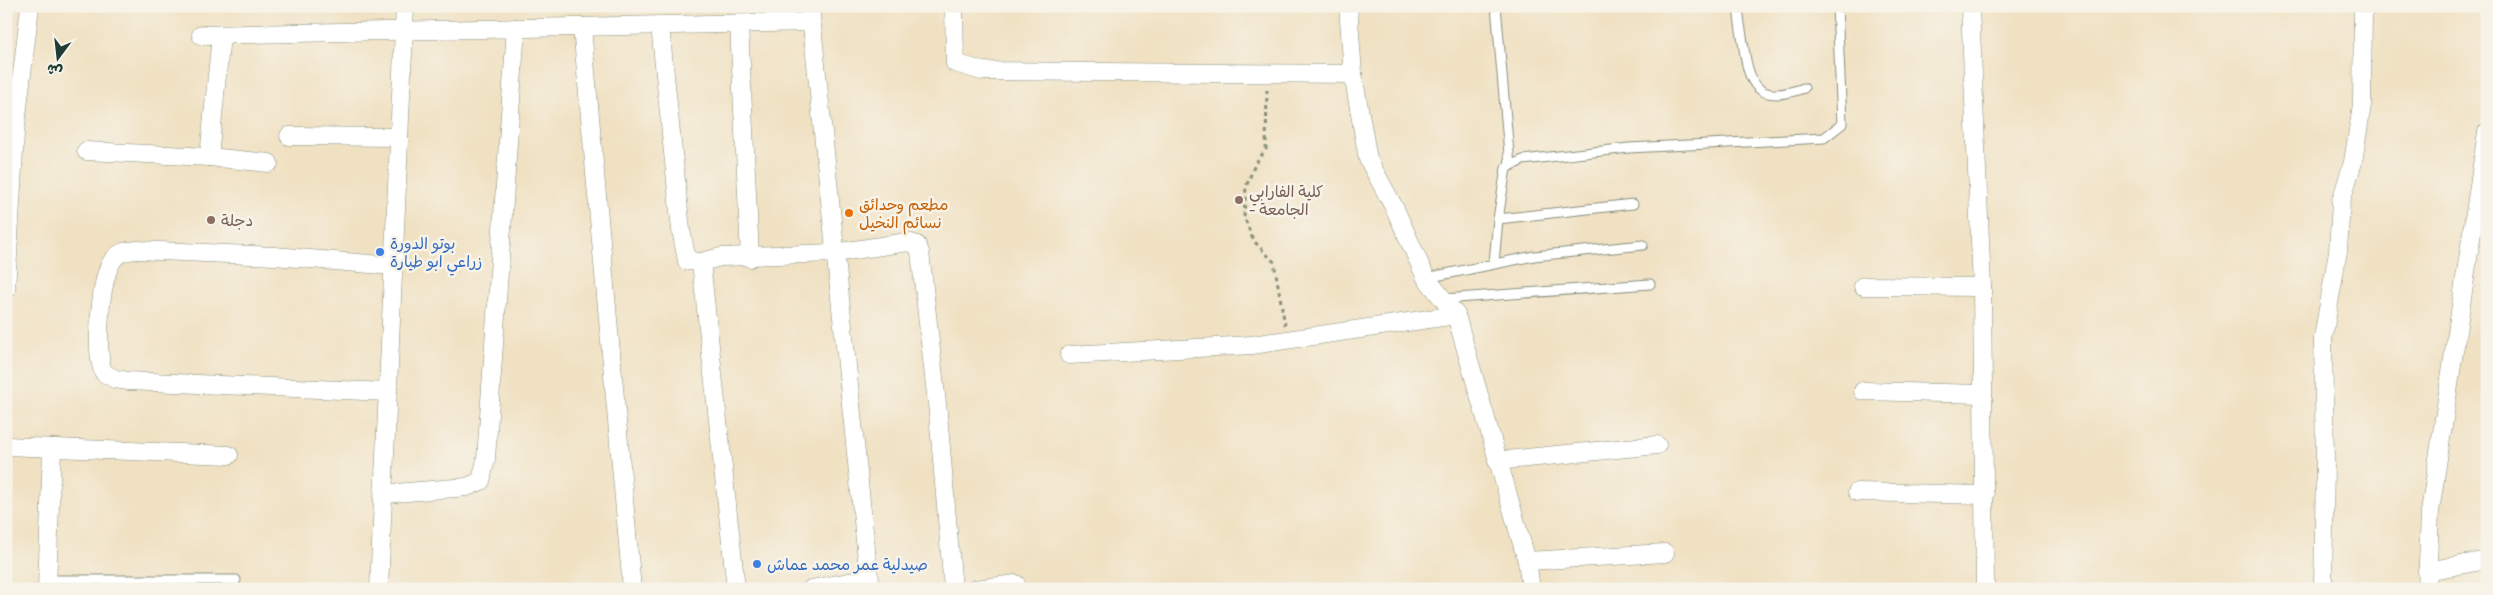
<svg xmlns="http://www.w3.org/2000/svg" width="2493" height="595" font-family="'Patrick Hand','Playpen Sans Arabic',sans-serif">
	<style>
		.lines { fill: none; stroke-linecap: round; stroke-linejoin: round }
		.service-casing { stroke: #888f7c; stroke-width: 11 }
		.minor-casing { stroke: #888f7c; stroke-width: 19 }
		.path { stroke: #888f7c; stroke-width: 3; stroke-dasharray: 4 4; stroke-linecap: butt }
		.service { stroke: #fff; stroke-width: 9 }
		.minor { stroke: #fff; stroke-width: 18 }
		.education-dot { fill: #8d6e63; stroke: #f7f3e8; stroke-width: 2 }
		.food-dot { fill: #e8710a; stroke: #f7f3e8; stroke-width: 2 }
		.shop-dot { fill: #3f7fe0; stroke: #f7f3e8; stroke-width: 2 }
		.labels { text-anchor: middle; stroke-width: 5; stroke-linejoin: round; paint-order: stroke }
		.education-label { font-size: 16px; fill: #785e54; stroke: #f7f3e8; text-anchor: start }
		.food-label { font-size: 16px; fill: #c56008; stroke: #f7f3e8; text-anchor: start }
		.shop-label { font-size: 16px; fill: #366cbe; stroke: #f7f3e8; text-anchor: start }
	</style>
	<rect width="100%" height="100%" fill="#f7f3e8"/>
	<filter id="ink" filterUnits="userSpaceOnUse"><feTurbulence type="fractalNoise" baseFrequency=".02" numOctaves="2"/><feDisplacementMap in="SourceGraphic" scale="10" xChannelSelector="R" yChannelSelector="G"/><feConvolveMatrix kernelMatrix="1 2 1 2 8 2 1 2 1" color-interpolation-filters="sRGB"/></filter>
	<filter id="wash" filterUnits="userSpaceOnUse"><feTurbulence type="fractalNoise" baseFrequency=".0096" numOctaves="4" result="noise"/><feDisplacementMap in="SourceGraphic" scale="20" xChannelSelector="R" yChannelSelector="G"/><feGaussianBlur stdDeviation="1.12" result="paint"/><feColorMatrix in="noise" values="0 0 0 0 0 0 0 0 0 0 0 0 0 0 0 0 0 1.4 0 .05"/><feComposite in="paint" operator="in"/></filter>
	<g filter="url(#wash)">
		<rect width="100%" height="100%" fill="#f0e1c3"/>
	</g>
	<g filter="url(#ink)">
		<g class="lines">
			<g class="service-casing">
				<g id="service">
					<path d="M1496 6 1510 165"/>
					<path d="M1738 6C1739 21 1742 35 1744 49 1750 91 1762 103 1804 88"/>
					<path d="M1498 219 1506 168 1523 160 1629 148 1824 138 1842 124 1837 6"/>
					<path d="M1494 263 1498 219 1633 204"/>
					<path d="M1426 278 1534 256 1643 245"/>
					<path d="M1444 299 1650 284"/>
					<path d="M47 580H236"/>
				</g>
			</g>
			<g class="minor-casing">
				<g id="minor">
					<path d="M810 6 870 589"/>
					<path d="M954 6 955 63 982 71 1353 74"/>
					<path d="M1348 6 1353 74 1368 159 1395 209 1426 278 1456 315 1527 561 1531 589"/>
					<path d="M1970 6 1982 287 1985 589"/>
					<path d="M739 24 750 258"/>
					<path d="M660 26 681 230 687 261 701 262"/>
					<path d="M582 27 632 589"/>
					<path d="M201 35 811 22"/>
					<path d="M289 136 399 137"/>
					<path d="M86 151 209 157 221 35"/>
					<path d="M209 157 269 163"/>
					<path d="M1863 286 1982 287"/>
					<path d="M6 290 15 133 30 6"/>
					<path d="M1069 355 1252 345 1456 315"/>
					<path d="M1863 391 1982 394"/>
					<path d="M388 392 128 381 115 379 104 373C94 356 100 275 113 260 120 251 127 251 137 250L274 256 394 266"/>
					<path d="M6 446 229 455"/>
					<path d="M1497 461 1657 445"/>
					<path d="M1857 492 1985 495"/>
					<path d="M384 494 467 487 481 481 486 459 516 28"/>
					<path d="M1527 561 1665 553"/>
					<path d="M2427 571 2487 560"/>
					<path d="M47 589 52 448"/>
					<path d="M379 589 405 6"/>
					<path d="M736 589 701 262 721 257 834 253 908 242 917 245 920 252 938 413 953 589"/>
					<path d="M811 589 870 578"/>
					<path d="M975 589 1016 584"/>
					<path d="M2323 589 2325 462 2323 338 2338 251 2341 201 2353 162 2362 105 2363 6"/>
					<path d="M2427 589 2430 512 2487 132"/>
				</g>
			</g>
			<path class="path" d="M1267 90 1266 149 1255 164 1246 187 1244 216 1253 240 1274 262 1285 325"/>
			<use href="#service" class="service"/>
			<use href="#minor" class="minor"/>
		</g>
	</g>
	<g class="education-dot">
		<circle cx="1239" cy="200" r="5"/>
		<circle cx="211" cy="220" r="5"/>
	</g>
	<circle class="food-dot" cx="849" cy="213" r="5"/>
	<g class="shop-dot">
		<circle cx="380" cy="252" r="5"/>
		<circle cx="757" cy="564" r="5"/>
	</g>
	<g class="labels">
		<g class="education-label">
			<text x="1249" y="197">كلية الفارابي<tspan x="1249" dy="18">- الجامعة</tspan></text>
			<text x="221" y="226">دجلة</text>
		</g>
		<g class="food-label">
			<text x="859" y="210">مطعم وحدائق<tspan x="859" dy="18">نسائم النخيل</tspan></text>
		</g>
		<g class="shop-label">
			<text x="390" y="249">بوتو الدورة<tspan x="390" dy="18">زراعي ابو طيارة</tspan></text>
			<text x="767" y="570">صيدلية عمر محمد عماش</text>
		</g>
	</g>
	<rect width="2493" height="595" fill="none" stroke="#f7f3e8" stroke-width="25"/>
	<g transform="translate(58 58) rotate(195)" stroke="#f7f3e8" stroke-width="4" paint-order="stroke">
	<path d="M0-4L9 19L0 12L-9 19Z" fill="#1f3d34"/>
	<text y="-8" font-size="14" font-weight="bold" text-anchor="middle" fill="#1f3d34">ش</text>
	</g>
</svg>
